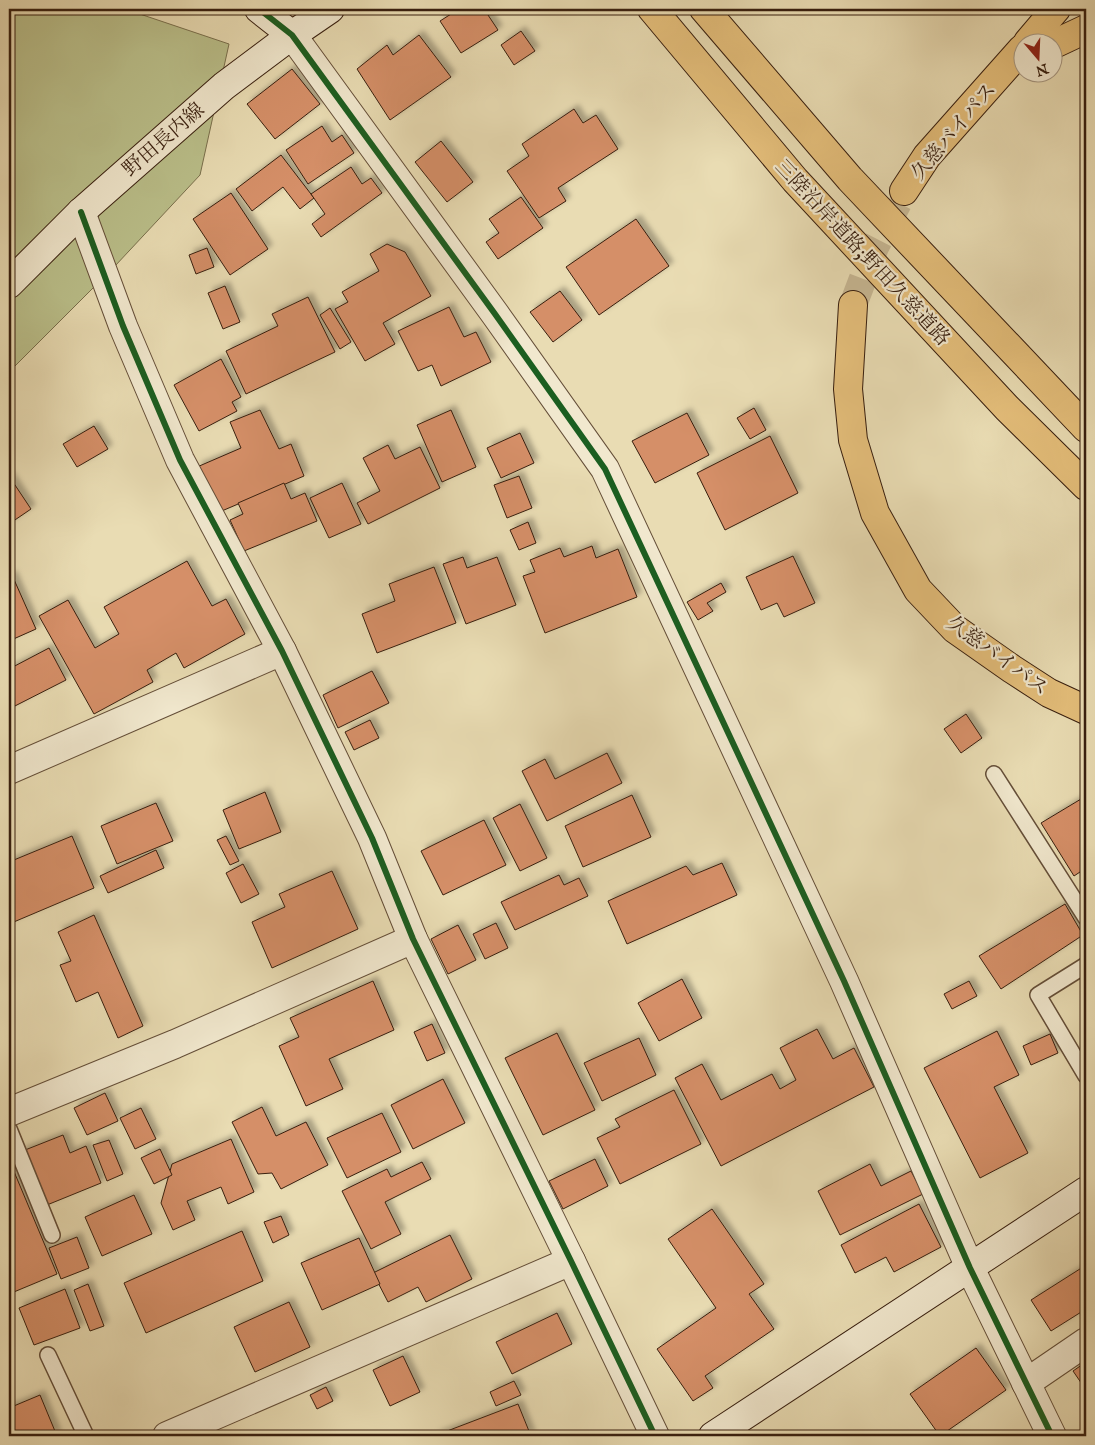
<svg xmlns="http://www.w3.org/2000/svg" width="1095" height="1445" font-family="'IM FELL English','Noto Serif JP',serif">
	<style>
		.green { fill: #babf8a; stroke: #796f4c }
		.building { fill: #d58f68; stroke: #381f0f; filter: url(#shadow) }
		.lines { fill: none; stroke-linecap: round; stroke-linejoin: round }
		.highway-tunnel { stroke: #c6b692; stroke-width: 28; stroke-dasharray: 28 14; stroke-linecap: butt }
		.lane-casing { stroke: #644e38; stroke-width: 18 }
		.street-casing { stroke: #644e38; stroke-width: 30 }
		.secondary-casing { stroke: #381f0f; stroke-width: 30 }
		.highway-casing { stroke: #381f0f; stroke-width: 30 }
		.lane { stroke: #f1e8ce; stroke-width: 15 }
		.street { stroke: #f1e8ce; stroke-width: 28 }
		.secondary { stroke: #f1e8ce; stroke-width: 28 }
		.highway { stroke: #e4be7a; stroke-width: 28 }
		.cycleway-casing { stroke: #f1e8ce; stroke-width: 9 }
		.cycleway { stroke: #1b5e20; stroke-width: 6 }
		.labels { text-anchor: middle; stroke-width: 4.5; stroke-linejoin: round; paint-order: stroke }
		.street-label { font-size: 20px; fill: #381f0f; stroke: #f1e8ce }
	</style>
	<defs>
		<filter id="shadow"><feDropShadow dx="4.5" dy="-4.5" stdDeviation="2.5" flood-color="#0004"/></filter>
	</defs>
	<rect width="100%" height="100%" fill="#e9dcb3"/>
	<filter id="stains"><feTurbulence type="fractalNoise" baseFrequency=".004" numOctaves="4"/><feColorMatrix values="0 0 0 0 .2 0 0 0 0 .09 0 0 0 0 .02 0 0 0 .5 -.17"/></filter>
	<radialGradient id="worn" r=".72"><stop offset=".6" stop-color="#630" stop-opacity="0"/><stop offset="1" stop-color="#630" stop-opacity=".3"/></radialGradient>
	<path class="green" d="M9 9H125L229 44 200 175 115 266 9 372Z"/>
	<g class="building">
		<path d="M459 9H484L498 30 461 53 440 21Z"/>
		<path d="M521 31 535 51 514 65 501 45Z"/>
		<path d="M419 35 451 77 390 120 357 69 387 45 393 55Z"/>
		<path d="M292 69 320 104 275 139 247 104Z"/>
		<path d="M574 109 583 123 596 115 618 149 558 188 566 201 539 218 507 171 529 156 522 144Z"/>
		<path d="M322 126 332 142 342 135 354 153 308 184 286 150Z"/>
		<path d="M441 141 473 182 447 202 415 162Z"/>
		<path d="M281 155 314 198 300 209 283 187 252 211 236 189Z"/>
		<path d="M351 167 362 184 371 178 382 193 321 237 312 224 325 214 311 194Z"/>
		<path d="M231 193 268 249 230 275 193 219Z"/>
		<path d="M521 197 543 228 498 259 486 242 499 233 489 219Z"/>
		<path d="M636 219 669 266 599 315 566 267Z"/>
		<path d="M387 244 405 252 431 296 383 323 395 344 365 361 335 309 348 302 342 292 379 271 370 254Z"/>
		<path d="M207 248 214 267 196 274 189 255Z"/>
		<path d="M225 286 240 322 223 329 208 293Z"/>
		<path d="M560 291 582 320 553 342 530 312Z"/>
		<path d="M308 297 335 352 246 394 226 351 278 326 272 314Z"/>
		<path d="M449 307 464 337 476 332 491 362 441 386 432 365 418 371 398 331Z"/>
		<path d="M330 308 351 342 340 349 320 315Z"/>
		<path d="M221 359 241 397 232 402 237 411 199 431 174 385Z"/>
		<path d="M754 408 766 430 750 439 737 418Z"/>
		<path d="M260 410 279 449 291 444 304 476 217 513 197 467 241 448 230 422Z"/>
		<path d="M451 410 476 467 442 482 417 425Z"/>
		<path d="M687 413 709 455 655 483 632 441Z"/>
		<path d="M94 426 108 449 77 467 63 444Z"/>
		<path d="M520 433 534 463 501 478 487 448Z"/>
		<path d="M770 436 798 493 725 530 697 473Z"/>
		<path d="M388 445 395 459 420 447 440 488 368 524 357 503 380 491 363 458Z"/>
		<path d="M9 476 31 509 9 524Z"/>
		<path d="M519 476 532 508 507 518 494 485Z"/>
		<path d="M284 483 291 499 305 493 317 521 244 551 230 520 243 514 238 503Z"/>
		<path d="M342 483 361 524 329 538 310 498Z"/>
		<path d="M528 522 536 543 519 550 510 530Z"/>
		<path d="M592 546 596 558 618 549 637 597 545 633 523 576 535 572 530 560 560 548 564 557Z"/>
		<path d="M793 556 815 603 784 617 777 603 761 610 746 577Z"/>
		<path d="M463 557 467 568 497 557 516 605 466 624 443 564Z"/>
		<path d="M187 561 212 606 226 599 245 634 184 668 176 653 147 670 153 682 94 714 39 616 68 600 95 648 119 634 104 607Z"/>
		<path d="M434 567 456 623 377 653 362 614 395 601 389 584Z"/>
		<path d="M12 575 36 629 9 641V577Z"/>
		<path d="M721 583 726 592 707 603 713 611 698 620 687 602Z"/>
		<path d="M49 648 66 680 9 709V669Z"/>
		<path d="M372 671 389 703 338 728 323 695Z"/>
		<path d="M966 714 982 738 961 753 944 729Z"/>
		<path d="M370 720 379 738 354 750 345 732Z"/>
		<path d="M607 753 622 783 547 821 522 771 545 759 555 779Z"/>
		<path d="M265 792 281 832 239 849 223 810Z"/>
		<path d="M632 795 651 837 583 867 565 826Z"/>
		<path d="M1086 796V868L1074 876 1041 823Z"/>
		<path d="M156 803 173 841 117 864 101 826Z"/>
		<path d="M520 804 547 858 520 871 493 818Z"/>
		<path d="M484 820 506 865 443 895 421 851Z"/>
		<path d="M72 836 94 888 9 924V862Z"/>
		<path d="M226 836 239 861 230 865 217 840Z"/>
		<path d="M156 850 164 868 108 893 100 876Z"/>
		<path d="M722 863 737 895 627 944 608 901 686 866 693 875Z"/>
		<path d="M243 864 259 894 241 903 226 873Z"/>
		<path d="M332 871 358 929 272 968 252 922 285 907 279 894Z"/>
		<path d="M559 875 564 885 579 878 588 896 515 930 501 902Z"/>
		<path d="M1065 904 1083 935 1001 989 979 956Z"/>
		<path d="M94 915 143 1026 118 1038 98 992 76 1002 60 965 71 961 58 932Z"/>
		<path d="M496 923 508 948 485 959 473 934Z"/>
		<path d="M458 925 476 960 448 974 431 939Z"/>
		<path d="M682 979 702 1018 659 1041 638 1003Z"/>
		<path d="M373 981 394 1030 329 1059 343 1089 306 1106 279 1046 299 1037 290 1018Z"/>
		<path d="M969 981 977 996 952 1009 944 994Z"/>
		<path d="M432 1024 445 1053 427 1061 414 1032Z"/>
		<path d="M817 1029 833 1059 854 1048 874 1087 721 1166 675 1078 702 1064 721 1100 772 1074 780 1089 796 1080 780 1048Z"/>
		<path d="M997 1031 1019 1075 994 1087 1028 1153 980 1178 924 1068Z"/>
		<path d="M557 1033 595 1110 543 1135 505 1058Z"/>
		<path d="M1050 1034 1058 1053 1031 1065 1023 1046Z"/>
		<path d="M639 1038 656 1075 602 1101 584 1063Z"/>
		<path d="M443 1079 465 1123 413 1149 391 1105Z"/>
		<path d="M674 1090 701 1144 620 1184 597 1138 620 1127 615 1119Z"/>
		<path d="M105 1093 118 1121 87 1135 74 1108Z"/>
		<path d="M262 1107 276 1136 306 1122 328 1165 281 1189 272 1173 258 1174 232 1122Z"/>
		<path d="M141 1108 156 1139 135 1149 120 1118Z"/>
		<path d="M382 1113 401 1152 347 1178 327 1138Z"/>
		<path d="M63 1135 70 1153 86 1146 101 1183 42 1207 20 1152Z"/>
		<path d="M231 1139 254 1192 228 1204 221 1187 187 1201 195 1220 173 1230 161 1203 172 1164Z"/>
		<path d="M109 1140 123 1174 107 1181 93 1145Z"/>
		<path d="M160 1149 172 1175 154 1184 141 1158Z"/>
		<path d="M595 1159 608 1186 563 1209 549 1181Z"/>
		<path d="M9 1162H10L57 1274 9 1294Z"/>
		<path d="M422 1162 431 1179 385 1202 401 1234 371 1249 342 1191 387 1169 391 1177Z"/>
		<path d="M870 1164 881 1186 911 1171 923 1194 840 1235 818 1191Z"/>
		<path d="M134 1195 152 1234 102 1256 85 1217Z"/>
		<path d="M919 1204 941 1247 894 1272 886 1257 855 1273 841 1245Z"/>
		<path d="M712 1209 764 1284 749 1294 774 1329 705 1376 713 1388 693 1401 657 1349 716 1308 668 1239Z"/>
		<path d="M281 1216 289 1235 273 1243 264 1222Z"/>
		<path d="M242 1231 263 1281 146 1333 124 1283Z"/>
		<path d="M450 1235 472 1279 426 1302 418 1287 388 1302 373 1273Z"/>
		<path d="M77 1237 89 1268 61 1279 49 1248Z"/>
		<path d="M359 1238 380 1284 322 1310 301 1263Z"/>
		<path d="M1083 1267 1086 1272V1309L1051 1331 1031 1300Z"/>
		<path d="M88 1284 104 1326 90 1331 74 1290Z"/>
		<path d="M65 1289 80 1328 34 1345 19 1308Z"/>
		<path d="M289 1302 310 1347 255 1372 234 1327Z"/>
		<path d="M557 1313 572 1344 512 1374 496 1342Z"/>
		<path d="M976 1348 1006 1390 940 1436 910 1394Z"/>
		<path d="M403 1356 420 1392 390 1406 373 1370Z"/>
		<path d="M1086 1362V1390L1073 1371Z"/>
		<path d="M514 1381 521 1395 496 1406 490 1392Z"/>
		<path d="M326 1387 333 1401 317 1409 310 1395Z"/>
		<path d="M40 1395 57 1436H9V1408Z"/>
		<path d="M518 1404 531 1436H434Z"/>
	</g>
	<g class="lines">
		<path class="highway-tunnel" d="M853 305 875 247 904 191"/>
		<g class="lane-casing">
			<g id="lane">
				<path d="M994 774 1086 918"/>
				<path d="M1086 965 1038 995 1086 1076"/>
				<path d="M9 1129 52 1235"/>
				<path d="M48 1355 86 1436"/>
			</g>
		</g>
		<g class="street-casing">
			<g id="street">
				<path d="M292 35 495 314 605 469 844 981 970 1268 1052 1436"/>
				<path d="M81 212 123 326 180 460 282 651 372 838 413 939 571 1261 655 1436"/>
				<path d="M9 770 282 651"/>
				<path d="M9 1112 175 1044 413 939"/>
				<path d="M1026 1383 1086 1342"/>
				<path d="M167 1436 571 1261"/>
			</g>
		</g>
		<g class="secondary-casing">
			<g id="secondary">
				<path d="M259 9 292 35"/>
				<path d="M9 284 81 212 224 86 292 35 330 9"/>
				<path d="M713 1436 1086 1191"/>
			</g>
		</g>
		<g class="highway-casing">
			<g id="highway">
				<path d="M652 9 795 180 1007 408 1086 486"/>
				<path d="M704 9 850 179 1086 428"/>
				<path d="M1028 42 1056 9"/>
				<path d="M1052 45 1086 29"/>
				<path d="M904 191 927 156 1022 49"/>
				<path d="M853 305 848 389 853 440 875 513 918 590 955 629 1012 669 1049 693 1086 710"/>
			</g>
		</g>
		<use href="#lane" class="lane"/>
		<use href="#street" class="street"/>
		<use href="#secondary" class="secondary"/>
		<use href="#highway" class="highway"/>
		<g class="cycleway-casing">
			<g id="cycleway">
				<path d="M259 9 292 35 495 314 605 469 844 981 970 1268 1052 1436"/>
				<path d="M81 212 123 326 180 460 282 651 372 838 413 939 571 1261 655 1436"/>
			</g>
		</g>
		<use href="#cycleway" class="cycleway"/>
	</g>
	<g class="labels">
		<g class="street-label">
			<text transform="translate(953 131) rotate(-50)" y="7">久慈バイパス</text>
			<text transform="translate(163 139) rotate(-41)" y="7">野田長内線</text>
			<text transform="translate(863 252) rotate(47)" y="7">三陸沿岸道路;野田久慈道路</text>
			<text transform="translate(998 655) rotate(36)" y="7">久慈バイパス</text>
		</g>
	</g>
	<rect width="1095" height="1445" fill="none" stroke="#e9dcb3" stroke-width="30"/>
	<rect x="10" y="10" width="1075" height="1425" fill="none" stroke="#381f0f" stroke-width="2.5"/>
	<rect x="15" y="15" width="1065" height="1415" fill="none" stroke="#381f0f"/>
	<g transform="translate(1038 58) rotate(161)"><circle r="24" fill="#f1e8ce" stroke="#a79882"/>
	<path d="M0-4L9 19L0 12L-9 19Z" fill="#8f2418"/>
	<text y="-8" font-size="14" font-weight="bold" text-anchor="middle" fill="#381f0f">N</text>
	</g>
	<rect width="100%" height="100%" filter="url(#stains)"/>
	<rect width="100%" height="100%" fill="url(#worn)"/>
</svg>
